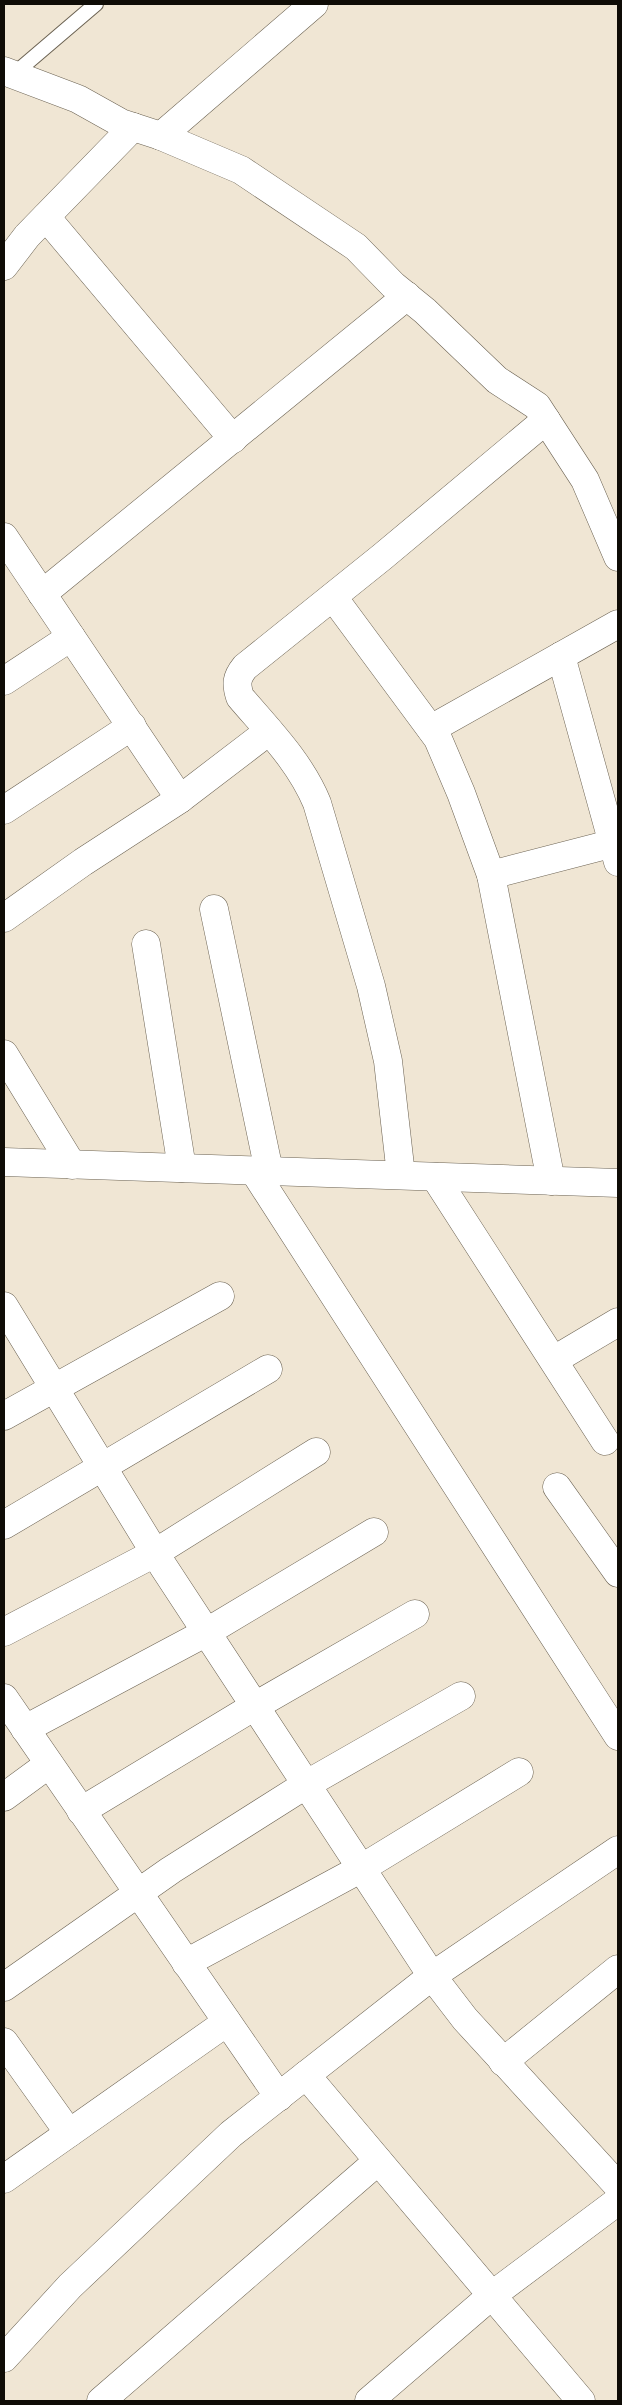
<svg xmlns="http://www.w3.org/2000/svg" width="622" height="2405" font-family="'Zilla Slab',serif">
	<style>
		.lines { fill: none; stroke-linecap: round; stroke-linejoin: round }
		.service-casing { stroke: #6c6353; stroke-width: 16 }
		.minor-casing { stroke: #6c6353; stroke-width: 29 }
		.tertiary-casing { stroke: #6c6353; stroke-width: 29 }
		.primary-casing { stroke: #6c6353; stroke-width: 29 }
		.service { stroke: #fff; stroke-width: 14 }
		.minor { stroke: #fff; stroke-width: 28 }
		.tertiary { stroke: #fff; stroke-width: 28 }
		.primary { stroke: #fff; stroke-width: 28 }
	</style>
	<rect width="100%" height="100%" fill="#f0e6d4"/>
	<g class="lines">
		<g class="service-casing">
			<path id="service" d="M14 74 96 4"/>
		</g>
		<g class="minor-casing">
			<g id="minor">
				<path d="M161 136 314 4"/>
				<path d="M46 217 233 439"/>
				<path d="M4 266 27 236 133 127"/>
				<path d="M4 537 180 799"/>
				<path d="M42 594 407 296"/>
				<path d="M333 597 438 739 461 793 491 875 551 1181"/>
				<path d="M561 656 618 862"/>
				<path d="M4 681 71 637"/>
				<path d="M431 729 618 624"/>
				<path d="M4 810 132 726"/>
				<path d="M491 875 618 842"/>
				<path d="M214 909 269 1171"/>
				<path d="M4 918 83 862 180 799 269 731"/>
				<path d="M146 944 182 1168"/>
				<path d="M4 1054 72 1165"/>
				<path d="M254 1171 618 1736"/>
				<path d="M401 1175 388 1061 371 986 317 803C300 762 269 731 240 697 236 684 236 678 245 667L382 557 546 420"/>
				<path d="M435 1177 605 1441"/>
				<path d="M4 1306 163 1566 432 1976 465 2019 618 2186"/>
				<path d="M554 1360 618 1322"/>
				<path d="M4 1416 220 1296"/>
				<path d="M557 1487 618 1573"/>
				<path d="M4 1525 268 1369"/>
				<path d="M4 1632 155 1553 316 1452"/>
				<path d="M4 1698 279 2097"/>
				<path d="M25 1729 207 1632 374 1532"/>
				<path d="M4 1797 49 1764"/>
				<path d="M81 1811 255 1706 415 1614"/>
				<path d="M186 1963 362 1868 519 1772"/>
				<path d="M4 1987 171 1870 307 1784 461 1696"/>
				<path d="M4 2042 69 2133"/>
				<path d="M503 2062 618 1969"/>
				<path d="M306 2075 581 2401"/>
				<path d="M4 2179 227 2022"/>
				<path d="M4 2358 70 2286 231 2134 432 1976 618 1850"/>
				<path d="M101 2401 378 2161"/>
				<path d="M369 2401 491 2296 618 2201"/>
			</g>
		</g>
		<g class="tertiary-casing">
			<path id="tertiary" d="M4 71 78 99 121 123 161 136 241 170 356 247 393 285 425 311 497 380 537 406 585 480 618 557"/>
		</g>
		<g class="primary-casing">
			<path id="primary" d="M4 1162 618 1183"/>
		</g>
		<use href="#service" class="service"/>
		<use href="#minor" class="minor"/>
		<use href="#tertiary" class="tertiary"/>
		<use href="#primary" class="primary"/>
	</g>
	<rect width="622" height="2405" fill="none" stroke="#0f0c06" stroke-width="10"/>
</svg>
